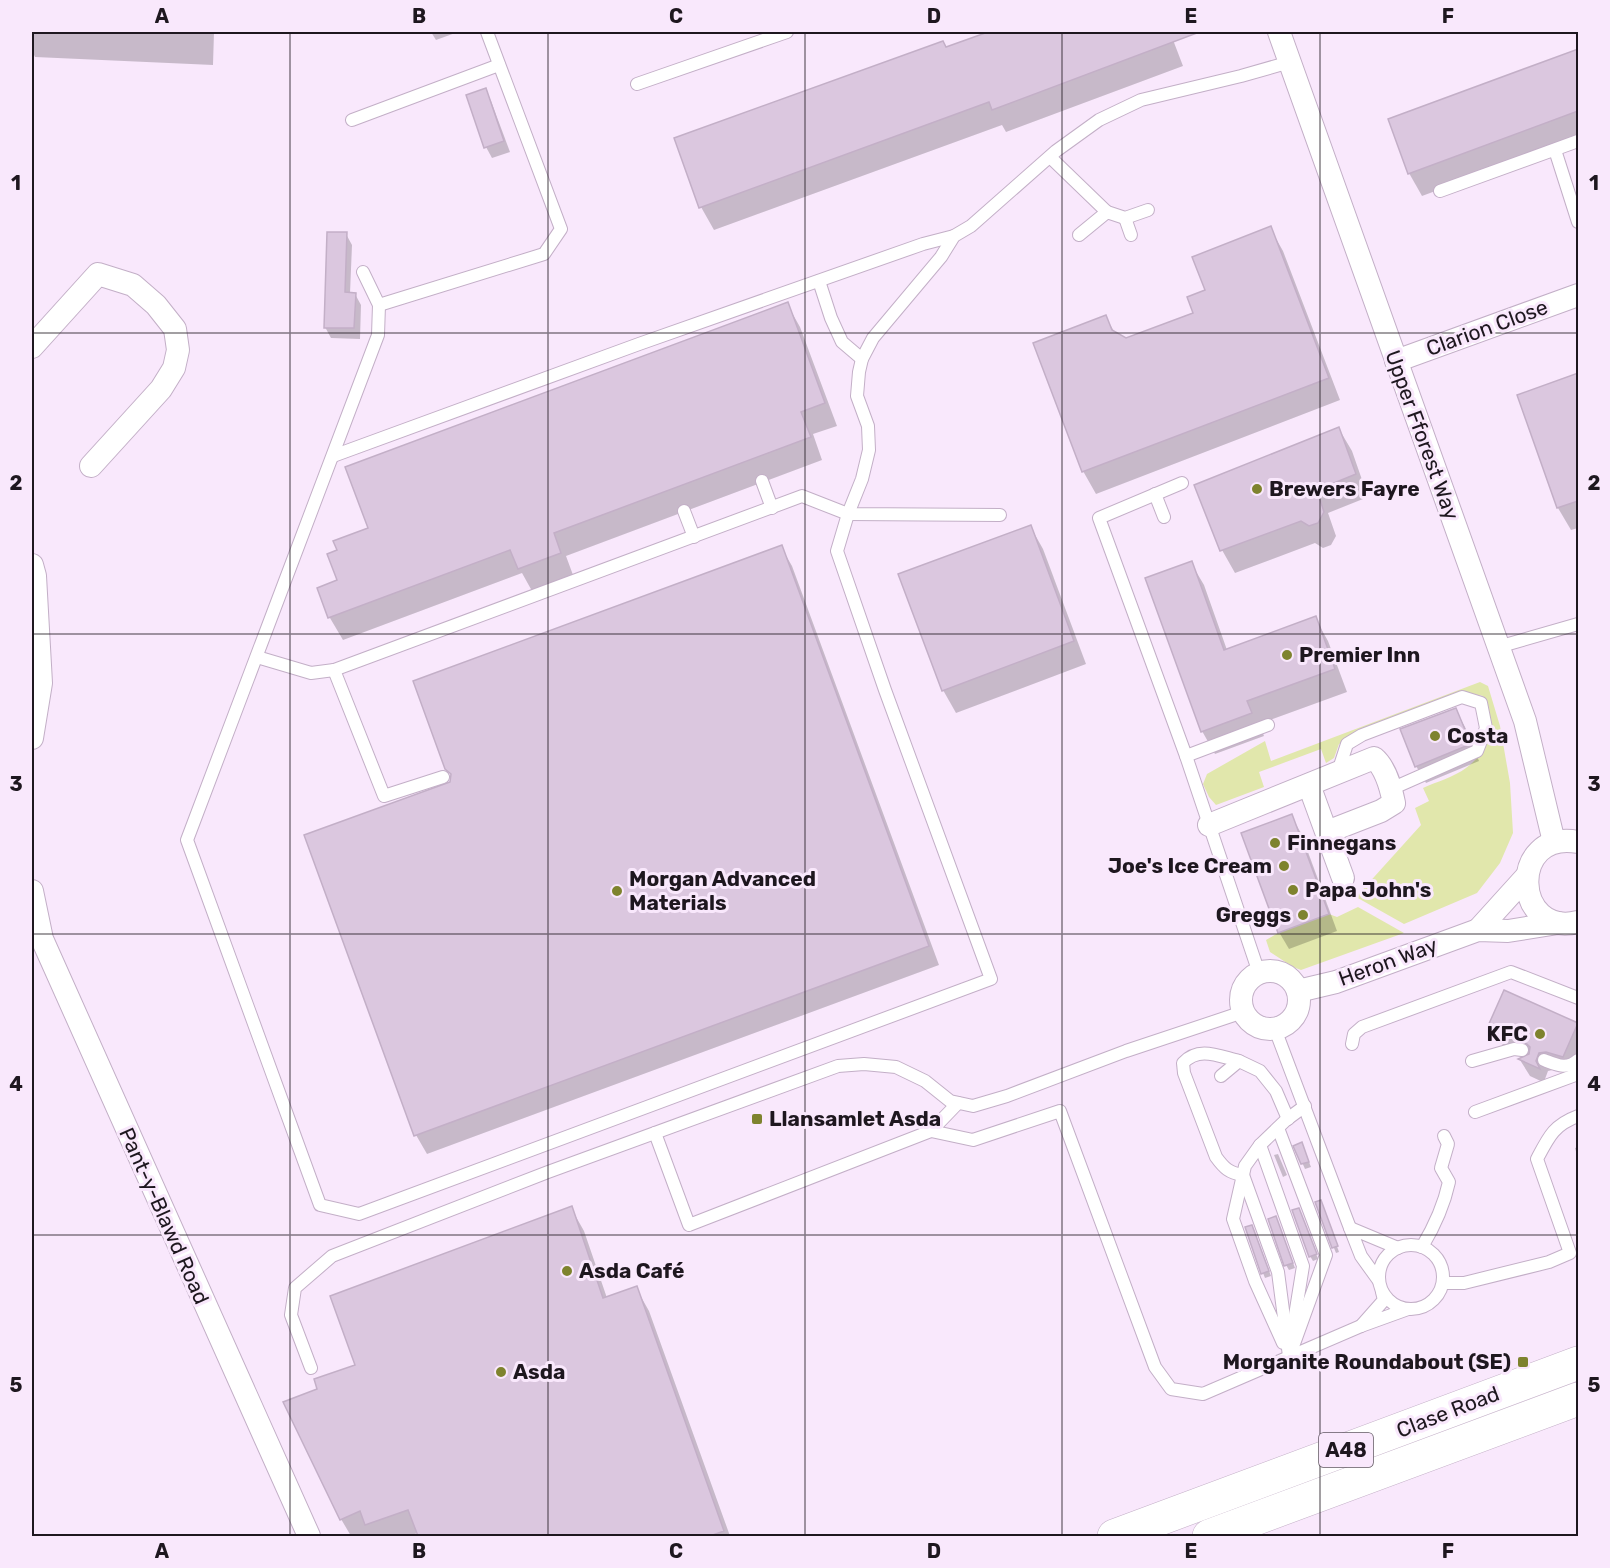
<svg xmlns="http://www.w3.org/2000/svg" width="1610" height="1568" font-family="Rubik,sans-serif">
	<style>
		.green { fill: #e1e7ac }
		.shadow { fill: #0003 }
		.building { fill: #dbc7df; stroke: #c3afc7; stroke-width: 1.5 }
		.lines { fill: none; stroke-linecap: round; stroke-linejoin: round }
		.lane-casing { stroke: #c3afc7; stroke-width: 14 }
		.street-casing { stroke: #c3afc7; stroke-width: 24 }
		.primary-casing { stroke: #c3afc7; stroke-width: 34 }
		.lane { stroke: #fff; stroke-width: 12 }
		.street { stroke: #fff; stroke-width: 22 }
		.primary { stroke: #fff; stroke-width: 33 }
		.grid { fill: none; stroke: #1e171f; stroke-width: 1.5; stroke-opacity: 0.55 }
		.poi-dot { fill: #7e832e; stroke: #f9e8fc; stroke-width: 2 }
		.labels { text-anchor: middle; stroke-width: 6; stroke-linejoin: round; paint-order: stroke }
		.shield { fill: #f9e8fc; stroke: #605661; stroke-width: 1.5 }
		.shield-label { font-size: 20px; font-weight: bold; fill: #1e171f }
		.street-label { font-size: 21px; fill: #1e171f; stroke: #f9e8fc }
		.poi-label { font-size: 21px; font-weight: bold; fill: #1e171f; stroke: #f9e8fc; text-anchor: start }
		.neatline { fill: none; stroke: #1e171f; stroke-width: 2 }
		.grid-label { font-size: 20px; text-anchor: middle; font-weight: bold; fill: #1e171f }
	</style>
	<rect width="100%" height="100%" fill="#f9e8fc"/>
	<g class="green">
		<path d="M1480 682 1488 686 1500 726 1510 783 1513 833 1500 863 1477 893 1404 924 1356 897 1421 825 1415 808 1429 801 1423 788C1436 782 1454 777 1466 768 1493 748 1494 725 1483 696L1467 693 1360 733 1339 744 1334 758 1326 763 1321 749 1259 772 1264 787 1216 805 1209 797 1203 784 1207 774 1265 741 1271 761Z"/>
		<path d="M1358 907 1404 933 1301 970 1293 967 1270 952 1266 940 1278 933 1329 914 1337 917Z"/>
	</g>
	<g class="shadow">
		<path d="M32 32H214L213 65 35 57 32 51Z"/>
		<path d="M431 32H458L436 40Z"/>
		<path d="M992 32H1170L1183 66 1006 132 1002 125 714 230 701 207 946 49Z"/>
		<path d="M1578 51V138L1422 196 1409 173 1390 120Z"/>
		<path d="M485 90 491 101 510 152 492 158 486 147Z"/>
		<path d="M1270 228 1283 251 1340 400 1096 494 1083 471 1105 316 1115 333 1126 339 1195 314Z"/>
		<path d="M346 234 352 245 350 294H355L361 305 360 339 331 338 325 327Z"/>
		<path d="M787 304 800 327 837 426 813 434 822 460 566 556 573 575 532 591 522 573 343 640 330 618 319 589 339 581 338 551 370 529Z"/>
		<path d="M1578 375V528L1571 530 1558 508 1519 396Z"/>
		<path d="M1339 429 1352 451 1368 497 1328 513 1336 536 1331 545 1323 548 1315 543 1235 573 1222 550 1196 485Z"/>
		<path d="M1030 526 1043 549 1086 664 956 713 943 690Z"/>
		<path d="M781 547 792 566 939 965 427 1154 416 1135 306 836 451 783 452 777 447 768Z"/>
		<path d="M1191 563 1204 585 1227 650 1315 618 1328 641 1347 692 1259 724 1264 736 1215 754 1202 731Z"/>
		<path d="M1455 710 1465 727 1479 761 1426 783 1416 766Z"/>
		<path d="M1291 816 1301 833 1337 931 1289 949 1279 932Z"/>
		<path d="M1577 1024 1578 1060 1573 1074 1557 1069 1548 1071 1545 1079 1547 1084 1530 1076 1520 1060 1529 1056 1499 1043 1490 1026Z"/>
		<path d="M1302 1144 1311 1167 1305 1169 1295 1146Z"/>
		<path d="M1578 1147V1158L1575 1148Z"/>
		<path d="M1278 1154 1287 1175 1283 1177 1274 1155Z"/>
		<path d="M1317 1203 1323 1207 1339 1252 1336 1253 1334 1248Z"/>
		<path d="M571 1208 584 1231 607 1298 636 1288 649 1311 730 1536H419L418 1533 409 1536H374L372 1534 366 1536H351L341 1519 319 1390 357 1366Z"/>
		<path d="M1301 1214 1318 1259 1313 1261 1310 1256Z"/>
		<path d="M1276 1218 1295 1268 1289 1270 1286 1265Z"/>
		<path d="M1254 1231 1271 1276 1265 1278 1263 1273Z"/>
	</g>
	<g class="building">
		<path d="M988 32H1196L1197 33 992 110 989 102 699 208 674 138 943 41 946 47Z"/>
		<path d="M1578 49V111L1408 174 1388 119Z"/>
		<path d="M486 88 504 141 484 148 466 95Z"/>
		<path d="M1271 226 1329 378 1082 472 1033 343 1106 315 1112 330 1126 338 1193 313 1187 297 1205 290 1192 257Z"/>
		<path d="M327 232H347L345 292 356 293 354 328H324Z"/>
		<path d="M788 302 825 403 801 412 811 437 554 533 561 553 518 569 510 550 328 618 317 588 337 580 327 554 337 550 333 541 368 528 345 467Z"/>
		<path d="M1578 373V501L1557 508 1517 395Z"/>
		<path d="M1339 427 1356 474 1317 490 1324 512 1318 523 1309 526 1301 521 1220 551 1194 485Z"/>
		<path d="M1031 525 1074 641 942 691 898 574Z"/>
		<path d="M782 545 929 946 414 1136 304 835 450 782 451 774 445 769 413 681Z"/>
		<path d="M1192 561 1224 650 1316 616 1335 669 1247 701 1252 713 1201 732 1145 578Z"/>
		<path d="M1456 708 1471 744 1415 767 1400 729Z"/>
		<path d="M1292 814 1329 914 1278 933 1241 833Z"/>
		<path d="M1504 990 1578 1023 1563 1057 1546 1052 1539 1053 1536 1061 1540 1069 1518 1059 1529 1054 1530 1047 1527 1044 1488 1026Z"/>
		<path d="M1302 1142 1309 1162 1301 1164 1293 1146Z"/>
		<path d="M1321 1200 1338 1246 1332 1248 1315 1202Z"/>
		<path d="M572 1206 603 1298 637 1286 724 1531 710 1536H418L408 1510 365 1525 360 1511 340 1520 283 1402 317 1389 314 1379 355 1365 330 1296Z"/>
		<path d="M1299 1208 1317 1254 1309 1257 1292 1210Z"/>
		<path d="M1276 1216 1293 1263 1284 1266 1268 1219Z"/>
		<path d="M1252 1225 1269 1271 1261 1274 1245 1227Z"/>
	</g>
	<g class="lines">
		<g class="lane-casing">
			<g id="lane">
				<path d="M637 84 787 32"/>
				<path d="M352 120 499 65"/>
				<path d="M1555 150 1578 222"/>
				<path d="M1050 157 1107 212"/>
				<path d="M1440 191 1578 141"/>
				<path d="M1125 218 1131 235"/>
				<path d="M1079 235 1107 212 1125 218 1148 210"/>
				<path d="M363 272 379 305 378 335 187 840 320 1205 359 1214 991 979 885 690 837 551 848 514 862 479 869 450 868 426 857 396 859 372 862 359 873 338 941 257 954 236 971 226 1056 151 1099 120 1141 100 1241 76 1290 62"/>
				<path d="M819 281 831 318 842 342 862 359"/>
				<path d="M379 305 544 254 561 229 487 32"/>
				<path d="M333 456 639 344 923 244 954 236"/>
				<path d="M762 481 772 508"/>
				<path d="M1182 483 1099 518 1186 756 1259 973"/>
				<path d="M1155 494 1164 517"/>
				<path d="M684 511 694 537"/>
				<path d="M1498 647 1578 624"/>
				<path d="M257 657 311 673 334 670 802 496 848 514 1000 515"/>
				<path d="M334 670 384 796 443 777"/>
				<path d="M1186 756 1268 725"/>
				<path d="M1338 772 1347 744 1362 735 1462 697 1481 703 1486 728 1477 751 1391 789"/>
				<path d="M1275 1029 1350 1228"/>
				<path d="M1352 1044 1354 1034 1362 1027 1511 972 1578 998"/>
				<path d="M1544 1060C1557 1065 1567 1070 1578 1060"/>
				<path d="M1239 1061C1218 1056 1199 1046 1183 1063L1184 1073 1216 1157C1224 1168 1229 1173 1243 1175L1278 1272 1289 1356"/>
				<path d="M1472 1061 1514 1049 1522 1050"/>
				<path d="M1221 1076 1239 1061 1260 1071 1276 1091 1288 1119"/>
				<path d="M1475 1112 1578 1074"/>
				<path d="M1278 1128 1326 1255 1291 1352"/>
				<path d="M931 1131 973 1140 1060 1111 1155 1367 1171 1389 1203 1394 1361 1326"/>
				<path d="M655 1133 689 1225 931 1131 958 1103"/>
				<path d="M1260 1145 1303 1266 1293 1328"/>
				<circle cx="1411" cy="1277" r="32"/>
				<path d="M1422 1247C1434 1227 1444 1205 1449 1182L1441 1168 1448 1144 1444 1136"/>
				<path d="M1379 1281 1361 1256 1350 1228 1398 1248"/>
				<path d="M1443 1283H1464L1549 1262 1570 1253 1537 1159C1549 1136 1554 1125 1578 1116"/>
				<path d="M1382 1292 1384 1300 1361 1326 1408 1309"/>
				<path d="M1283 1343 1255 1281 1233 1219 1245 1166 1260 1145 1286 1120 1305 1106"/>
				<path d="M311 1368 291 1315 295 1288 332 1256 548 1172 838 1066 864 1064 896 1067 925 1081 950 1101 973 1106 1007 1096 1126 1051 1243 1012"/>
			</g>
		</g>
		<g class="street-casing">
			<g id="street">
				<path d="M1279 32 1525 721 1554 842"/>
				<path d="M32 347 98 274 133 285 156 305 175 329 178 350 174 368 161 389 91 466"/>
				<path d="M1396 361 1578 295"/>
				<path d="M32 565 35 576 41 683 32 738"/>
				<path d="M1309 785 1343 878"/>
				<path d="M1209 825 1374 758C1386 768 1391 788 1394 803L1381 811 1327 832"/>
				<path d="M1578 842C1508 829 1513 938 1578 922"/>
				<path d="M32 891 42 939 309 1536"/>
				<path d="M1478 930 1526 877"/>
				<circle cx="1270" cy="1000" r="29"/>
				<path d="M1298 991 1336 982 1478 930 1508 931 1558 923"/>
			</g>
		</g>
		<g class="primary-casing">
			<g id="primary">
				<path d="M1114 1536 1578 1363"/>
				<path d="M1209 1536 1578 1399"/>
			</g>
		</g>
		<use href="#lane" class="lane"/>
		<use href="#street" class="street"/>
		<use href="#primary" class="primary"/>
	</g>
	<path class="grid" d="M290 32V1536M548 32V1536M805 32V1536M1062 32V1536M1320 32V1536M32 333H1578M32 634H1578M32 934H1578M32 1235H1578"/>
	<g class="poi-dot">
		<circle cx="1257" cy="489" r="6"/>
		<circle cx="1287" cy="655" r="6"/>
		<circle cx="1435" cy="736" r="6"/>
		<circle cx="1275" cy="843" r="6"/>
		<circle cx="1284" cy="866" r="6"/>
		<circle cx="1293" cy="890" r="6"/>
		<circle cx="617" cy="891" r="6"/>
		<circle cx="1303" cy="915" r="6"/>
		<circle cx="1540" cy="1034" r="6"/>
		<rect x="751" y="1113" width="12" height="12" rx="3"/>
		<circle cx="567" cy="1271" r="6"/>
		<rect x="1517" y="1356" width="12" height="12" rx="3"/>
		<circle cx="501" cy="1372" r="6"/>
	</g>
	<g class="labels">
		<rect class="shield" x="1319" y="1433" width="54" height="34" rx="4.5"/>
		<g class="shield-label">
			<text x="1346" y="1457">A48</text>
		</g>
		<g class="street-label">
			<text transform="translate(1487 328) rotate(-20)" y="7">Clarion Close</text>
			<text transform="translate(1422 435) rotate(70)" y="7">Upper Fforest Way</text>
			<text transform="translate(1388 962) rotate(-20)" y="7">Heron Way</text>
			<text transform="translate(164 1216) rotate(66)" y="7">Pant-y-Blawd Road</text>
			<text transform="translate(1448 1412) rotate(-21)" y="7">Clase Road</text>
		</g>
		<g class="poi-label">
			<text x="1269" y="496">Brewers Fayre</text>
			<text x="1299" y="662">Premier Inn</text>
			<text x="1447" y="743">Costa</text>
			<text x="1287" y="850">Finnegans</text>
			<text x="1272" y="873" text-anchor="end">Joe's Ice Cream</text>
			<text x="629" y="886">Morgan Advanced<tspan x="629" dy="24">Materials</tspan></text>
			<text x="1305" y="897">Papa John's</text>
			<text x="1291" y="922" text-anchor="end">Greggs</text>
			<text x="1528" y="1041" text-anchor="end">KFC</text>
			<text x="769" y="1126">Llansamlet Asda</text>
			<text x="579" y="1278">Asda Café</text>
			<text x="1511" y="1369" text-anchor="end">Morganite Roundabout (SE)</text>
			<text x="513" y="1379">Asda</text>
		</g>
	</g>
	<rect width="1610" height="1568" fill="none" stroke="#f9e8fc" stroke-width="66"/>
	<rect x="33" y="33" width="1544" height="1502" class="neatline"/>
	<g class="grid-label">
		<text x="162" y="23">A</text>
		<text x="419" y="23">B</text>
		<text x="676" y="23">C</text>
		<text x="934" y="23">D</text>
		<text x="1191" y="23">E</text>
		<text x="1448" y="23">F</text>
		<text x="16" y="190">1</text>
		<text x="1594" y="190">1</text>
		<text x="16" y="490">2</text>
		<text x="1594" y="490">2</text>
		<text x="16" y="791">3</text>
		<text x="1594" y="791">3</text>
		<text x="16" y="1091">4</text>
		<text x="1594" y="1091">4</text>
		<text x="16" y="1392">5</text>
		<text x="1594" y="1392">5</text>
		<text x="162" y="1558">A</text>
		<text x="419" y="1558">B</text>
		<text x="676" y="1558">C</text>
		<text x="934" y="1558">D</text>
		<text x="1191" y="1558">E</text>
		<text x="1448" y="1558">F</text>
	</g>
</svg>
